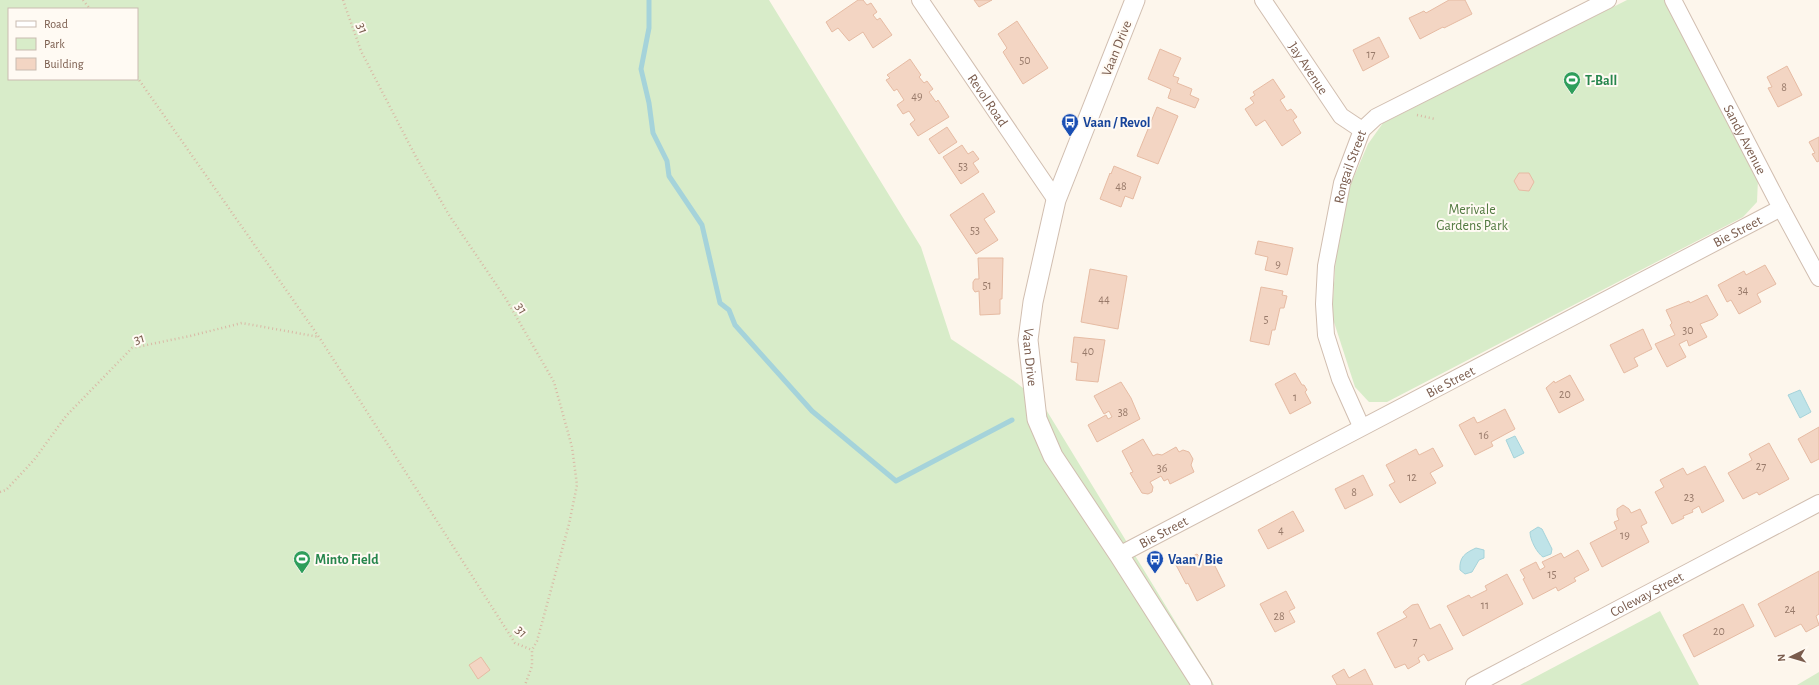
<svg xmlns="http://www.w3.org/2000/svg" width="1819" height="685" font-family="'Alegreya Sans',sans-serif">
	<style>
		.green { fill: #d8ecc9; fill-rule: evenodd }
		.water { fill: #bfe3e8; stroke: #a5d3da }
		.lines { fill: none; stroke-linecap: round; stroke-linejoin: round }
		.stream { stroke: #a5d3da; stroke-width: 5 }
		.building { fill: #f3d5c3; stroke: #e6bba3 }
		.minor-casing { stroke: #d1beb0; stroke-width: 18 }
		.tertiary-casing { stroke: #d1beb0; stroke-width: 21 }
		.path { stroke: #d9b8a5; stroke-width: 2.5; stroke-dasharray: 1 3; stroke-linecap: butt }
		.minor { stroke: #fff; stroke-width: 16 }
		.tertiary { stroke: #fff; stroke-width: 19 }
		.labels { text-anchor: middle; stroke-width: 4; stroke-linejoin: round; paint-order: stroke }
		.number-label { font-size: 12px; fill: #987a6a }
		.street-label { font-size: 14px; fill: #7a5c4d; stroke: #fffaf3 }
		.leisure-label { font-size: 14px; font-weight: bold; fill: #27864d; stroke: #fffaf3; text-anchor: start }
		.transit-label { font-size: 14px; font-weight: bold; fill: #164399; stroke: #fffaf3; text-anchor: start }
		.park-label { font-size: 14px; fill: #537a41; stroke: #fffaf3 }
	</style>
	<rect width="100%" height="100%" fill="#fdf6ec"/>
	<g class="green">
		<path d="M0 0H769L921 247 951 339 1014 381 1042 403 1214 685H0ZM9 9H137V79H9Z"/>
		<path d="M1627 0H1664L1758 179 1757 202 1743 217 1387 402H1369L1355 387 1332 316 1336 253 1350 186 1368 144 1383 123Z"/>
		<path d="M1660 611 1699 685H1520Z"/>
		<path d="M1819 672V685H1797Z"/>
	</g>
	<g class="water">
		<path d="M1800 390 1811 412 1800 418 1788 395Z"/>
		<path d="M1515 436 1524 453 1514 458 1506 440Z"/>
		<path d="M1538 527 1542 529 1552 549 1551 554 1543 557C1537 553 1530 540 1530 532Z"/>
		<path d="M1476 548 1484 550V558L1479 560 1472 572 1465 574 1460 570C1459 557 1465 553 1476 548Z"/>
	</g>
	<g class="lines">
		<path class="stream" d="M649 0V28L641 69 649 103 653 133 667 161 669 176 702 225 720 303 729 310 735 325 812 411 896 481 1012 420"/>
	</g>
	<g class="building">
		<path d="M858 0H863L867 5 871 3 877 12 873 15 877 20 880 18 892 35 873 48 863 32 849 41 838 28 832 32 826 22Z"/>
		<path d="M974 0H992L979 7Z"/>
		<path d="M1449 0H1465L1472 14 1444 28 1443 27 1420 39 1409 18 1424 11 1426 13Z"/>
		<path d="M1017 21 1048 68 1023 84 1003 52 1007 48 998 34Z"/>
		<path d="M1379 37 1389 57 1363 71 1353 50Z"/>
		<path d="M1160 49 1181 58 1173 76 1179 78 1177 83 1192 89 1190 95 1199 99 1195 108 1168 98 1171 89 1148 79Z"/>
		<path d="M910 59 921 75 919 77 924 83 927 81 933 89 929 92 936 102 938 100 949 117 918 136 910 124 915 120 909 111 903 114 897 105 904 100 897 89 894 91 886 80 890 78 887 75Z"/>
		<path d="M1787 66 1802 95 1778 107 1768 88 1772 87 1767 77Z"/>
		<path d="M1273 79 1285 97 1280 100 1287 111 1291 109 1297 117 1293 120 1301 133 1282 146 1265 120 1256 126 1245 109 1254 103 1250 98 1255 95 1253 92Z"/>
		<path d="M1157 107 1178 116 1158 164 1137 156Z"/>
		<path d="M947 127 957 142 939 154 929 139Z"/>
		<path d="M1819 137V161L1817 162 1812 154 1815 153 1809 142Z"/>
		<path d="M962 145 968 154 973 151 979 159 973 163 979 172 961 184 943 157Z"/>
		<path d="M1114 166 1141 177 1133 199 1125 196 1121 207 1100 199 1110 173 1111 174Z"/>
		<path d="M1519 173H1529L1534 182 1529 191 1519 190 1514 181Z"/>
		<path d="M983 193 995 212 984 219 998 240 976 254 950 215Z"/>
		<path d="M1258 241 1293 248 1287 275 1265 270 1268 257 1255 254Z"/>
		<path d="M978 258H1003L1002 299H1000V314L980 315 979 291 975 292 973 289V282L975 279H979Z"/>
		<path d="M1765 265 1776 284 1757 294 1761 302 1739 314 1731 300 1727 302 1718 285 1744 271 1746 275Z"/>
		<path d="M1090 269 1127 276 1118 329 1081 322Z"/>
		<path d="M1261 287 1283 291 1282 295 1287 296 1284 308H1280L1275 330H1272L1269 345 1250 341Z"/>
		<path d="M1707 295 1718 315 1713 319 1700 324 1707 337 1689 346 1687 340 1679 344 1686 357 1667 367 1655 344 1675 335 1670 325 1672 323 1666 310 1689 301 1690 303Z"/>
		<path d="M1643 329 1652 349 1634 358 1638 366 1624 373 1610 345Z"/>
		<path d="M1074 337 1105 340 1098 382 1076 380 1078 363 1071 362Z"/>
		<path d="M1295 373 1302 385H1304L1307 390 1305 392 1311 403 1290 414 1275 384Z"/>
		<path d="M1570 375 1584 400 1559 413 1546 388 1554 381 1555 383Z"/>
		<path d="M1121 382 1131 398 1140 419 1097 442 1088 425 1106 415 1108 419 1112 417 1109 411 1104 414 1094 396Z"/>
		<path d="M1505 409 1515 429 1491 442 1493 446 1475 455 1459 425 1474 417 1477 423 1480 422Z"/>
		<path d="M1819 427V459L1811 463 1798 439Z"/>
		<path d="M1143 439 1153 456 1157 454 1162 455 1176 447 1179 452 1183 450 1189 452 1193 459 1191 465 1194 472 1170 484 1168 479 1164 481 1161 476 1150 482 1153 487 1152 492 1148 494 1142 493 1130 473 1133 472 1122 451Z"/>
		<path d="M1769 443 1789 479 1759 495 1757 492 1743 499 1728 473 1752 460 1749 454Z"/>
		<path d="M1433 448 1443 466 1430 473 1436 483 1400 503 1389 485 1395 482 1386 465 1416 449 1419 455Z"/>
		<path d="M1705 466 1724 501 1702 513 1699 506 1692 510 1693 512 1683 516 1684 518 1672 524 1655 492 1664 487 1660 480 1683 468 1687 475Z"/>
		<path d="M1363 475 1373 495 1345 509 1335 489Z"/>
		<path d="M1623 505 1629 509 1631 513 1640 509 1647 523 1641 526 1649 542 1602 567 1590 543 1617 529 1614 522 1619 520 1617 515V509Z"/>
		<path d="M1293 511 1304 531 1268 549 1258 530Z"/>
		<path d="M1578 550 1589 570 1574 578 1576 581 1558 591 1556 587 1533 599 1523 579 1525 578 1520 570 1536 562 1540 570 1545 567 1542 562 1561 553 1564 558Z"/>
		<path d="M1208 552 1225 586 1197 601 1188 583 1186 584 1176 565 1197 554 1199 556Z"/>
		<path d="M1819 571V614L1816 616 1819 625 1806 632 1801 624 1775 637 1758 604Z"/>
		<path d="M1507 574 1523 604 1463 636 1447 606 1469 595 1471 598 1487 590 1485 586Z"/>
		<path d="M1286 591 1295 608 1289 611 1295 622 1275 632 1260 604Z"/>
		<path d="M1418 604 1430 629 1440 624 1453 649 1428 661 1424 654 1418 658 1420 662 1408 669 1405 664 1395 668 1377 633 1407 617 1403 612 1412 605Z"/>
		<path d="M1743 604 1754 626 1694 657 1683 635Z"/>
		<path d="M481 657 490 670 478 679 469 665Z"/>
		<path d="M1344 669 1349 678 1365 669 1373 685H1337L1332 676Z"/>
	</g>
	<g class="lines">
		<g class="minor-casing">
			<g id="minor">
				<path id="s1" d="M920 0 1056 200"/>
				<path id="s2" d="M1263 0 1341 116 1362 130"/>
				<path id="s3" d="M1673 0 1781 208 1819 278"/>
				<path id="s4" d="M1361 426 1340 379 1326 335 1324 304 1326 266 1342 183 1362 130 1376 117 1608 0"/>
				<path id="s5" d="M1119 555 1781 208"/>
				<path id="s6" d="M1474 685 1819 503"/>
			</g>
		</g>
		<g class="tertiary-casing">
			<g id="tertiary">
				<path id="s7" d="M1135 0 1056 200 1033 302 1028 340 1037 419 1053 456 1119 555 1202 685"/>
			</g>
		</g>
		<g class="path">
			<path d="M83 0 90 9"/>
			<path d="M343 0 361 51 416 157 449 215 506 299 554 382 572 447 577 485 569 524 537 641 532 650V666L525 685"/>
			<path d="M137 77 319 337 515 643 532 650"/>
			<path d="M1417 115 1435 119"/>
			<path d="M0 492 6 490 34 460 66 416 132 348 190 336 242 323 319 337"/>
		</g>
		<use href="#minor" class="minor"/>
		<use href="#tertiary" class="tertiary"/>
	</g>
	<defs>
		<g id="stadium-pin" transform="scale(0.9)"><path d="M0 17L-7.5 6A9.5 9.5 0 1 1 7.5 6Z" fill="#2e9e5b" stroke="#fffaf3"/><path d="M0-5a6.5 5 0 1 0 0 10a6.5 5 0 1 0 0-10ZM-3.5-1.8h7v3.6h-7Z" fill="#fff"/></g>
		<g id="bus-pin" transform="scale(0.9)"><path d="M0 17L-7.5 6A9.5 9.5 0 1 1 7.5 6Z" fill="#1a4fb4" stroke="#fffaf3"/><path d="M-5-6H5V4H4V6H2V4H-2V6H-4V4H-5ZM-3.5-4V0h7V-4ZM-3.5 1.2v1.5H-2V1.2ZM2 1.2v1.5H3.5V1.2Z" fill="#fff"/></g>
	</defs>
	<g fill-rule="evenodd">
		<use href="#stadium-pin" x="1572" y="80"/>
		<use href="#bus-pin" x="1070" y="122"/>
		<use href="#stadium-pin" x="302" y="559"/>
		<use href="#bus-pin" x="1155" y="559"/>
	</g>
	<g class="labels">
		<g class="number-label">
			<text x="1371" y="58">17</text>
			<text x="1025" y="64">50</text>
			<text x="1784" y="91">8</text>
			<text x="917" y="100">49</text>
			<text x="963" y="170">53</text>
			<text x="1121" y="190">48</text>
			<text x="975" y="234">53</text>
			<text x="1278" y="268">9</text>
			<text x="987" y="289">51</text>
			<text x="1743" y="294">34</text>
			<text x="1104" y="303">44</text>
			<text x="1266" y="323">5</text>
			<text x="1688" y="334">30</text>
			<text x="1088" y="355">40</text>
			<text x="1565" y="398">20</text>
			<text x="1295" y="401">1</text>
			<text x="1123" y="416">38</text>
			<text x="1484" y="439">16</text>
			<text x="1761" y="470">27</text>
			<text x="1162" y="472">36</text>
			<text x="1412" y="481">12</text>
			<text x="1354" y="496">8</text>
			<text x="1689" y="501">23</text>
			<text x="1281" y="534">4</text>
			<text x="1625" y="539">19</text>
			<text x="1552" y="578">15</text>
			<text x="1485" y="609">11</text>
			<text x="1790" y="613">24</text>
			<text x="1279" y="620">28</text>
			<text x="1719" y="635">20</text>
			<text x="1415" y="645">7</text>
		</g>
		<g class="street-label">
			<text transform="translate(363 28) rotate(71)" y="5">31</text>
			<text transform="translate(1116 48) rotate(-68)" y="5">Vaan Drive</text>
			<text dy="5" stroke="none"><textPath href="#s2" startOffset="82">Jay Avenue</textPath></text>
			<text dy="5" stroke="none"><textPath href="#s1" startOffset="121">Revol Road</textPath></text>
			<text dy="5" stroke="none"><textPath href="#s3" startOffset="157">Sandy Avenue</textPath></text>
			<text dy="5" stroke="none"><textPath href="#s4" startOffset="269">Rongail Street</textPath></text>
			<text dy="5" stroke="none"><textPath href="#s5" startOffset="698">Bie Street</textPath></text>
			<text transform="translate(522 308) rotate(60)" y="5">31</text>
			<text transform="translate(139 338) rotate(-16)" y="5">31</text>
			<text dy="5" stroke="none"><textPath href="#s7" startOffset="375">Vaan Drive</textPath></text>
			<text dy="5" stroke="none"><textPath href="#s5" startOffset="374">Bie Street</textPath></text>
			<text dy="5" stroke="none"><textPath href="#s5" startOffset="50">Bie Street</textPath></text>
			<text dy="5" stroke="none"><textPath href="#s6" startOffset="195">Coleway Street</textPath></text>
			<text transform="translate(522 631) rotate(47)" y="5">31</text>
		</g>
		<g class="leisure-label">
			<text x="1585" y="85">T-Ball</text>
			<text x="315" y="564">Minto Field</text>
		</g>
		<g class="transit-label">
			<text x="1083" y="127">Vaan / Revol</text>
			<text x="1168" y="564">Vaan / Bie</text>
		</g>
		<g class="park-label">
			<text x="1472" y="214">Merivale<tspan x="1472" dy="16">Gardens Park</tspan></text>
		</g>
	</g>
	<rect x="8" y="8" width="130" height="72" fill="#fffaf3" stroke="#cabbb1"/>
	<rect x="16" y="21" width="20" height="6" fill="#ffffff" stroke="#cabbb1"/>
	<text x="44" y="28" font-size="12" fill="#7a5c4d">Road</text>
	<rect x="16" y="38" width="20" height="12" fill="#d8ecc9" stroke="#cabbb1"/>
	<text x="44" y="48" font-size="12" fill="#7a5c4d">Park</text>
	<rect x="16" y="58" width="20" height="12" fill="#f3d5c3" stroke="#cabbb1"/>
	<text x="44" y="68" font-size="12" fill="#7a5c4d">Building</text>
	<g transform="translate(1791 657) rotate(265)" stroke="#fffaf3" stroke-width="3" paint-order="stroke">
	<path d="M0-3L7 15L0 10L-7 15Z" fill="#7a5c4d"/>
	<text y="-6" font-size="11" font-weight="bold" text-anchor="middle" fill="#7a5c4d">N</text>
	</g>
</svg>
